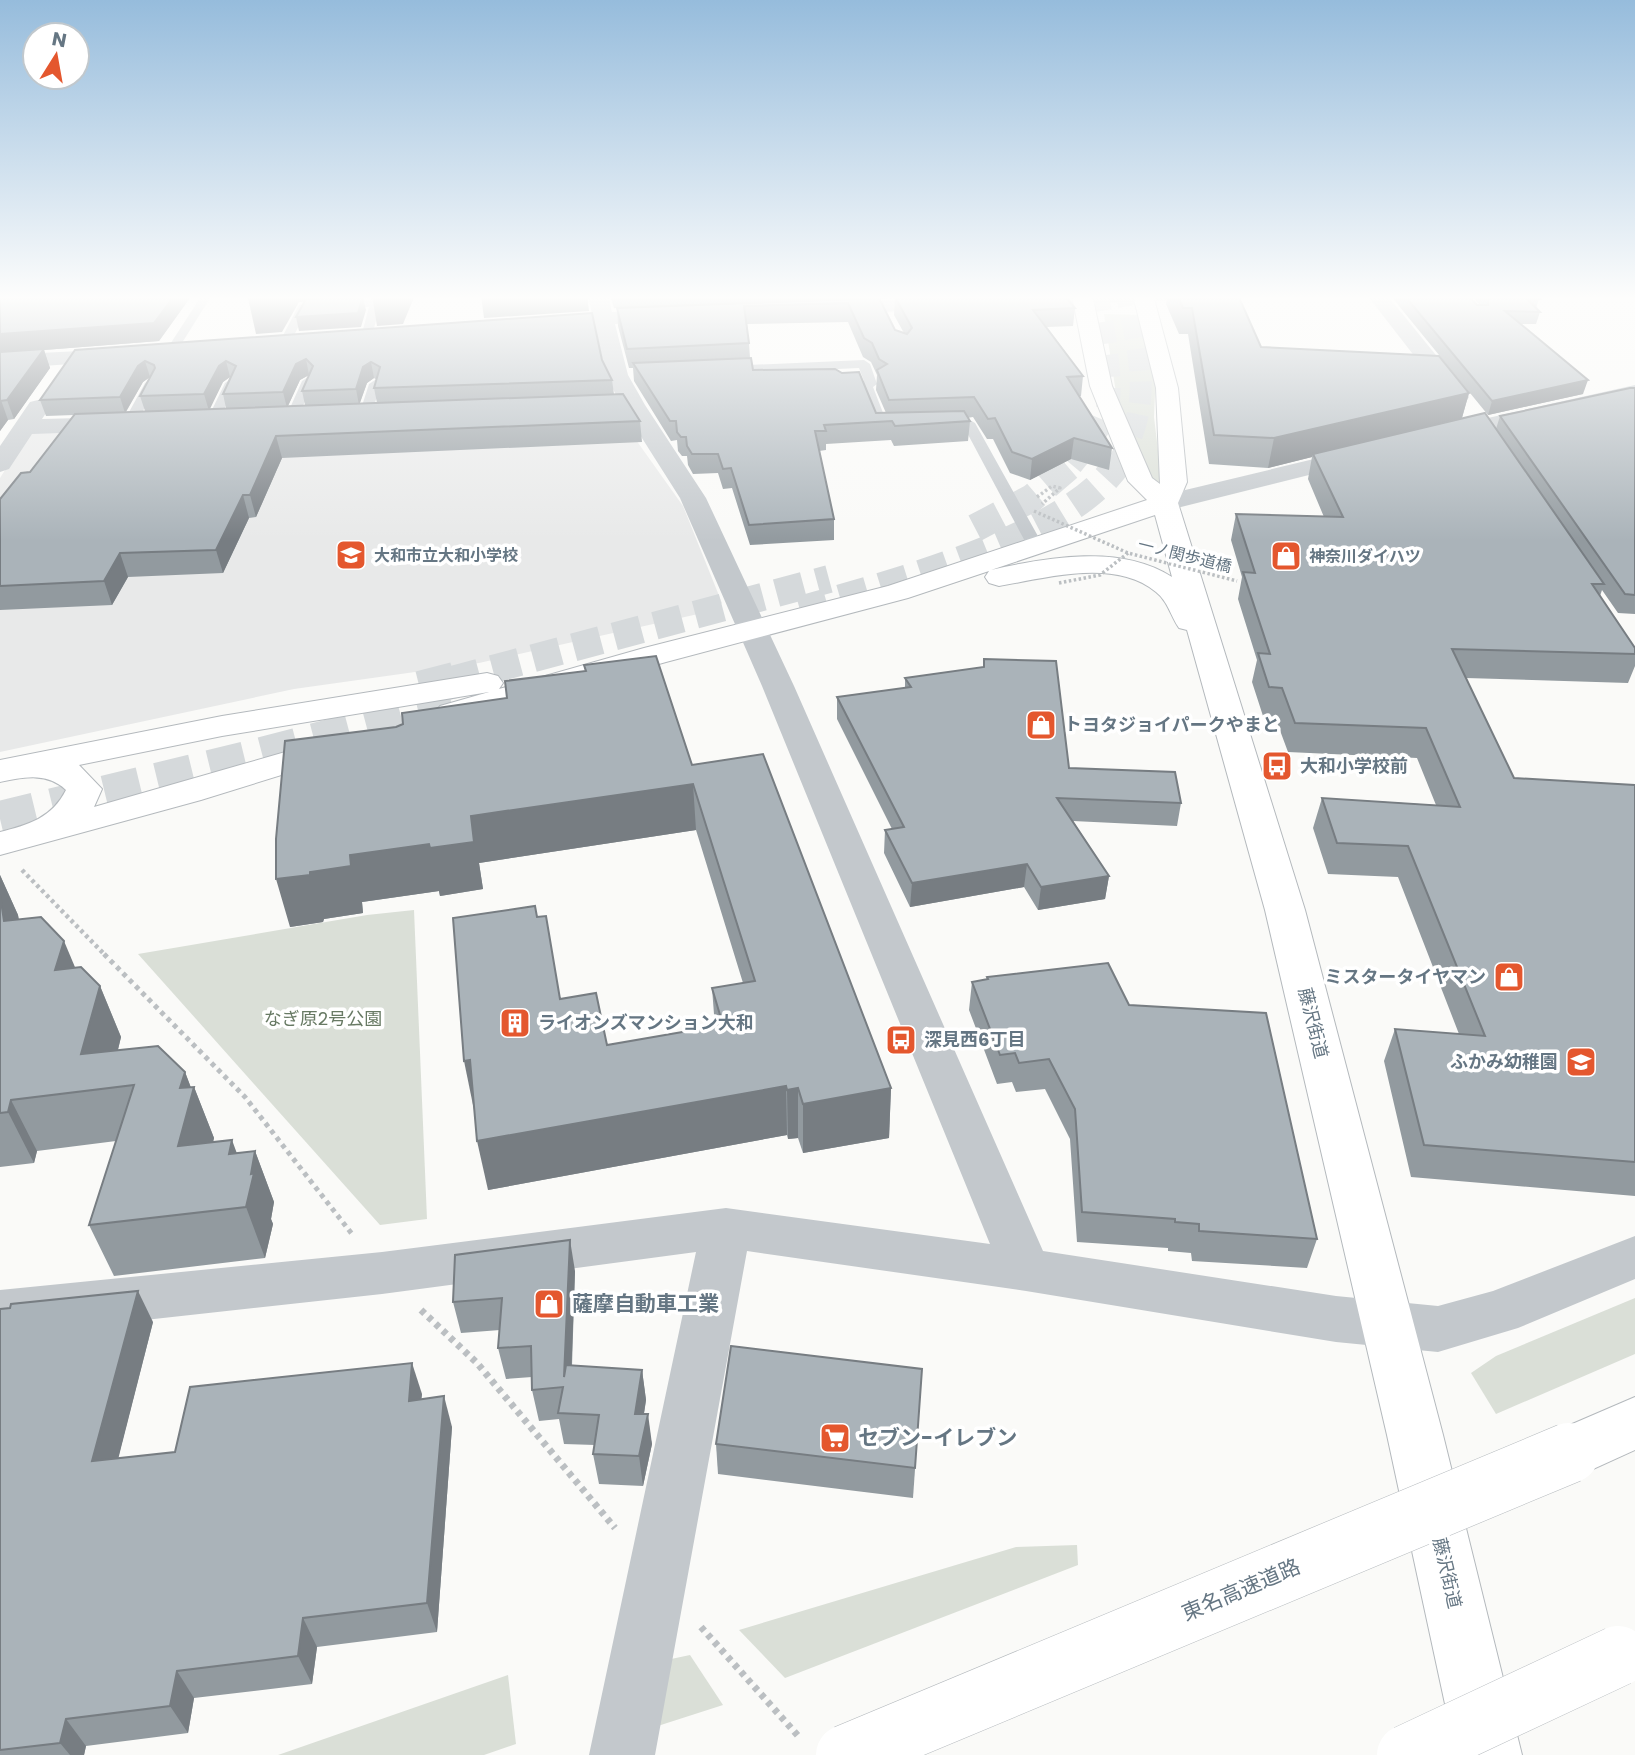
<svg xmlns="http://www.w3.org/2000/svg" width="1635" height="1755" font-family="Poppins,'Noto Sans JP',sans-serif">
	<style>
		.built { fill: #e8e9e9 }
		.green { fill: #dadfd7 }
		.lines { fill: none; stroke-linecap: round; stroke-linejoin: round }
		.highway-tunnel-far2 { stroke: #d5d9db; stroke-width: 22; stroke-dasharray: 22 11; stroke-linecap: butt }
		.highway-tunnel-far1 { stroke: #d5d9db; stroke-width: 28; stroke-dasharray: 28 14; stroke-linecap: butt }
		.highway-tunnel { stroke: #d5d9db; stroke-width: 36; stroke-dasharray: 36 18; stroke-linecap: butt }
		.highway-casing { stroke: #b4b9bd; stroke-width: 2 }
		.path-far3 { stroke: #bbbfc2; stroke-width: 3.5; stroke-dasharray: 2.5 2.5; stroke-linecap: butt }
		.path-far2 { stroke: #bbbfc2; stroke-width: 4.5; stroke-dasharray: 3.5 3.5; stroke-linecap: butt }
		.path-far1 { stroke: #bbbfc2; stroke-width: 5; stroke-dasharray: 4.5 4.5; stroke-linecap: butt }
		.path { stroke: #bbbfc2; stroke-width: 7; stroke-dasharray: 5 5; stroke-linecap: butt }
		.lane { fill: #c3c8cc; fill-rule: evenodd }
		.street { fill: #c3c8cc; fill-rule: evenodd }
		.highway { fill: #fff; fill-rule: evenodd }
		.highway-bridge-casing { stroke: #b4b9bd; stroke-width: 61; stroke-linecap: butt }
		.path-bridge { stroke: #bbbfc2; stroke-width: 3.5; stroke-dasharray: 2.5 2.5; stroke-linecap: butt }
		.highway-bridge { stroke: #fff; stroke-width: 60 }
		.wall { fill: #929a9f; fill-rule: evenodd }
		.shaded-wall { fill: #777d82 }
		.building { fill: #aab3b9; stroke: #777d82; stroke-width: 2 }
		.labels { text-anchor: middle; stroke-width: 7; stroke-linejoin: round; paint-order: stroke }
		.far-poi-label { font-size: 16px; font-weight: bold; fill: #657683; stroke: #fff; text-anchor: start }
		.far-street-label { font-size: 16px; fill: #657683; stroke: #fff }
		.poi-label { font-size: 18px; font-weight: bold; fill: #657683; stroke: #fff; text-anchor: start }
		.park-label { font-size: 18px; fill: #687a64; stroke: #fff }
		.street-label { font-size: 18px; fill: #657683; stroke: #fff }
		.near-poi-label { font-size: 21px; font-weight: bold; fill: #657683; stroke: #fff; text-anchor: start }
		.near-street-label { font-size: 21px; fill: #657683; stroke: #fff }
	</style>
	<rect width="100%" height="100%" fill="#fafaf8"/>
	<path class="built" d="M614 409 683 506 722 603 716 610 479 663 294 689 0 752V478L29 432Z"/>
	<g class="green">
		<path d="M1104 314 1144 315 1156 371 1154 417 1162 484H1153L1116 393Z"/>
		<path d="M414 910 427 1219 380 1225 138 954 367 915Z"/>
		<path d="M1635 1298V1354L1496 1414 1471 1373 1496 1356Z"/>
		<path d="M1077 1545 1078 1565 785 1678 739 1630 1016 1547Z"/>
		<path d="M690 1655 723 1705 636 1733 657 1662Z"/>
		<path d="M508 1675 516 1744 484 1755H278Z"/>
	</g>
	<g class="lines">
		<g class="highway-tunnel-far2">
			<path d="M1072 465C1087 447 1103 428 1108 404 1114 383 1102 319 1098 295"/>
			<path d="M1117 465C1154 404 1140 361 1127 295"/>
		</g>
		<g class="highway-tunnel-far1">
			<path d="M975 528 1032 498 1073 463"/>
			<path d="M800 610C883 586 1072 537 1118 463"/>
			<path d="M452 680 829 579"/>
		</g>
		<g class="highway-tunnel">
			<path d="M420 689 459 679"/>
			<path d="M0 819 247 759 452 705"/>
		</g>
		<g class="highway-casing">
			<g id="highway">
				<path d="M1072 295H1092L1112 386 1152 478 1160 484 1156 388 1133 295H1153L1178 388 1187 482 1178 503 1305 910 1443 1435 1522 1755H1456L1387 1435 1265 910 1187 630 1179 628C1171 617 1168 601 1156 592 1115 558 1047 578 999 586L989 583 985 577 989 571 908 598 666 662 452 723 440 720 435 713 440 706 489 692 222 736 79 765 102 789 94 807 334 738 346 741 351 748 346 755 201 800 0 855V832C28 825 52 818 66 790 47 772 24 777 0 782V760L222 716 487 673 498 676 503 683 499 689 644 648 888 586 1147 500 1128 481 1090 386ZM1155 515 1172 577C1122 544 1047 557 991 570Z"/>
				<path d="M1635 1397V1450L1569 1480 1549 1472 1540 1453 1549 1434Z"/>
			</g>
		</g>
		<path class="path-far3" d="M1037 497 1052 486 1060 488 1042 504"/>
		<path class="path-far2" d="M22 870 106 956"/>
		<path class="path-far1" d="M104 954 245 1097 352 1234"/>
		<g class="path">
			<path d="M421 1310 477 1363 615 1528"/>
			<path d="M701 1627 800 1738"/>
		</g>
		<g class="lane">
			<path d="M202 295H212L175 354H167L165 352Z"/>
			<path d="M373 295H383L371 339 361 337 369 307 307 310 289 345 279 343 299 305 371 300Z"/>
			<path d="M864 360 870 364 877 384 873 387 887 423 898 424V430L882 431 875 427 859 384 864 381 859 368 726 374 720 370 726 366Z"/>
			<path d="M308 377 314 381 298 417 297 420H287L286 417 302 381Z"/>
			<path d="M151 379 157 383 137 423 135 426H125L123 423 145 383Z"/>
			<path d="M231 379 237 383 219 420 213 424 208 423 207 420 225 383Z"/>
			<path d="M375 380 381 384 371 415 370 418H360L359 415 369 384Z"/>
			<path d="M968 419 975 423 1044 547 1041 550 1036 552 1028 547 964 427 943 428 936 424 943 420Z"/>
		</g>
		<g class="street">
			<path d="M588 295H608L612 312 668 309 675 311 678 315 675 319 668 321 615 324 628 375 645 405 706 498 794 686 1043 1251 1336 1296 1438 1306 1493 1291 1635 1236V1279L1518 1328 1438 1352 1336 1342 1026 1291 747 1251 655 1755H589L696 1252 382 1294 0 1336V1290L382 1252 726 1208 990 1244 762 686 680 498 621 405 606 375 595 326 540 329 533 327 530 323 533 319 540 317 592 314Z"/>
			<path d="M1015 295H1180L1177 299 1170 301 1008 305 1005 301 1008 297Z"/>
			<path d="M1367 295H1387L1466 392 1469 397 1466 402H1450Z"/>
			<path d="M948 298 955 300 958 304 955 308 830 315 823 313 820 309 823 305 830 303Z"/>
			<path d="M120 349 128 350 131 355 128 360 0 369V355Z"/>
			<path d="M1635 385V399L1443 442 1434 440 1431 435 1434 430 1443 428Z"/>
			<path d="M38 400 46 402 50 407 42 419 117 417 125 419 129 424 125 429 117 431 32 434 9 469 0 472V446L30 402Z"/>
			<path d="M1360 448 1369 450 1372 455 1369 460 1165 511 1156 509 1152 503 1156 497Z"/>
		</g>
		<use href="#highway" class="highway"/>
		<g class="highway-bridge-casing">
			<g id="highway-bridge">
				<path d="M846 1755 1569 1453"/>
				<path d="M1407 1755 1618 1656"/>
			</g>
		</g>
		<g class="path-bridge">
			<path d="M1034 511 1128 553 1237 581"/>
			<path d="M1059 583 1100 575 1128 553"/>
		</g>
		<use href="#highway-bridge" class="highway-bridge"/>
	</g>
	<g class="wall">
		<path d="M0 295H192L159 341 44 350 50 368 14 419 8 420 0 431Z"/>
		<path d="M610 295H1064L1075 308 1073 326 1047 327 1083 376 1081 396H1079L1112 448 1109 470 1071 459 1030 480 1010 473 993 439H987L973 417 967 418 970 421 968 441 894 446 891 440 826 444V450L819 451 834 519V540L750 545 732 488 723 489 718 473 693 474 688 465 687 456H682L678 451 677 440 671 441 634 381 633 368H629L618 326 617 308H614ZM895 298 894 315 904 333 895 330 879 299ZM848 322 863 357 871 362 877 375 876 390 886 413H876L753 370 750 358 749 343 747 324Z"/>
		<path d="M1167 295H1238L1261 347 1469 393 1462 418 1496 429 1500 416 1635 388V614L1618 613 1602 590 1600 596 1635 648V666L1628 683 1466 678 1514 778 1635 785V1196L1411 1177 1384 1061 1395 1029 1459 1034 1398 877 1328 874 1313 828 1322 798 1436 805 1417 758 1288 752 1275 717 1263 716 1252 682 1257 660 1238 599 1242 577 1231 540 1236 514 1324 517 1308 479 1312 457 1268 468 1209 464 1188 334H1179L1166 304Z"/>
		<path d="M1390 295H1468L1477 305H1480L1470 295H1534L1539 299 1536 308 1540 312 1536 324H1520L1583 394 1488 415Z"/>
		<path d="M75 350 602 360 612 380 614 394 640 421 642 442 282 458 256 517 249 518 223 573 128 577 112 605 0 610V499L30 472 74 415 46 416 40 400ZM309 375 302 391 305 405 288 406 300 380ZM150 377 140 396 145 411 126 412 143 382ZM230 377 223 394 226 408 209 409 223 382ZM374 378 377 380 374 388 377 403H360L367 383Z"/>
		<path d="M984 659 1069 768 1181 803 1177 826 1073 821 1109 876 1105 899 1038 910 1024 887 910 907 884 853 885 830 892 829 837 719V697L905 688V678L983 667Z"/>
		<path d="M584 665 692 765 891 1088 889 1138 803 1153 798 1138 788 1139 787 1135 488 1190 537 917 560 999 607 1045 715 1027 712 988 743 983 696 830 479 863 483 889 440 896 439 891 362 902 363 913 324 919 323 922 290 927 396 727 507 698 585 671Z"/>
		<path d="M0 875 18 915 19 920 75 968 100 986 121 1037 118 1050 185 1072 191 1088 194 1087 214 1138 213 1142 237 1153 255 1151 274 1202 271 1219 273 1224 265 1258 114 1276 89 1225 116 1141 37 1151 34 1163 0 1167Z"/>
		<path d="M987 977 1129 1005 1317 1239 1307 1268 1192 1261 1191 1253 1168 1251V1248L1077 1242 1070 1139 1045 1089 1016 1092 1012 1082 997 1084 969 1010 972 982 986 980Z"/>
		<path d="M575 1271 572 1366 642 1370 646 1400 644 1414 652 1444 643 1486 599 1484 593 1454 595 1445 564 1444 559 1419 539 1421 532 1390V1377L506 1379 498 1348 500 1330 461 1333 453 1302Z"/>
		<path d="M0 1309 153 1322 118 1458 175 1452 422 1394 421 1399 452 1427 437 1632 317 1647 312 1684 194 1698 188 1733 86 1746 84 1755H0Z"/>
		<path d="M922 1369 913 1498 718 1474 716 1444Z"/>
	</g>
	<g class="shaded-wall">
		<path d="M175 295H192L159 341 44 350 50 368 14 419 7 400 0 353V334Z"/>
		<path d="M275 295H371L369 298H363L366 310 361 327 299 331 296 317 362 298 299 302 282 332 256 334 248 298Z"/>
		<path d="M372 295H415L403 324 377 326Z"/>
		<path d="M481 295H587L589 311 484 318Z"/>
		<path d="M306 359 309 375 300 380 287 408 283 392 296 364Z"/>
		<path d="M145 361 150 377 143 382 125 413 120 397 138 366Z"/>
		<path d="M226 361 230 377 223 382 209 411 204 394 219 366Z"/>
		<path d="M371 362 374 378 367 383 359 405 356 389 363 367Z"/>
		<path d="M1588 380 1583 394 1488 415 1492 401Z"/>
		<path d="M1469 393 1461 421 1313 454 1312 457 1268 468 1274 438Z"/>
		<path d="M1 400 8 420 0 431V401Z"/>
		<path d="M276 436 282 458 256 517 250 495Z"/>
		<path d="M1074 438 1071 459 1030 480 1032 459Z"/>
		<path d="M243 495 249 518 223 573 216 550Z"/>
		<path d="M120 553 128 577 112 605 104 581Z"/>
		<path d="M693 784 696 830 479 863 483 889 440 896 439 891 362 902 363 913 324 919 323 922 290 927 276 879 471 816Z"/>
		<path d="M1027 864 1024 887 910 907 912 883Z"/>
		<path d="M0 875 18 915 26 971 4 921 0 895Z"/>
		<path d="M1109 876 1105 899 1038 910 1041 887Z"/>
		<path d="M64 941 85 991 55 970Z"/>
		<path d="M100 986 121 1037 108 1089 81 1054Z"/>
		<path d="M470 1060 474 1110 464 1061Z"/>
		<path d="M185 1072 193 1093 194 1087 214 1138 199 1197 178 1146 180 1088Z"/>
		<path d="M786 1086 787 1135 488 1190 477 1141Z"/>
		<path d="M798 1088V1138L788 1139 787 1090Z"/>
		<path d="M891 1088 889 1138 803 1153V1104Z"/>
		<path d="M11 1100 37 1151 34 1163 8 1112Z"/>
		<path d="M232 1140 250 1189 251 1174 255 1151 274 1202 271 1219 273 1224 265 1258 246 1207 229 1154Z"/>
		<path d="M570 1240 575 1271 570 1407 564 1377Z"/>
		<path d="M138 1291 153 1322 110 1491 92 1461Z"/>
		<path d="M412 1363 422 1394 418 1431 409 1401Z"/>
		<path d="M642 1370 646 1400 639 1444 635 1414Z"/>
		<path d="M444 1396 452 1427 437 1632 427 1603Z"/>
		<path d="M648 1414 652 1444 643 1486 639 1456Z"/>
		<path d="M303 1618 317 1647 312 1684 298 1656Z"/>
		<path d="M177 1671 194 1698 188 1733 170 1706Z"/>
		<path d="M66 1719 86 1746 84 1755H70L60 1743Z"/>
	</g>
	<g class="building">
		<path d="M0 295H175L154 323 0 334Z"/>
		<path d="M249 295H275L273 297 248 298Z"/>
		<path d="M946 295H1064L1075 308 1033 310 1083 376 1067 377 1112 448 1074 438 1032 459 1012 452 995 418 988 419 974 397 889 400 877 370 887 364 879 359 872 343 864 338 848 303 744 306 749 343 627 349 617 308 879 298 895 330 907 334 912 328 895 297Z"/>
		<path d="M1177 295H1238L1261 347 1439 356 1469 393 1274 438 1214 435 1192 308H1183Z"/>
		<path d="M1404 295H1468L1477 305H1488V298L1486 295H1534L1539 299H1527L1540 312 1505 311 1588 380 1492 401Z"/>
		<path d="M363 296 358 313 296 317 306 299Z"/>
		<path d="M592 313 602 360 612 380 374 388 380 367 371 362 363 367 356 389 302 391 313 366 306 359 296 364 283 392 223 394 236 366 226 361 219 366 204 394 140 396 155 368 154 365 145 361 138 366 120 397 40 400 75 350Z"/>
		<path d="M44 349 7 400 0 401V352Z"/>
		<path d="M751 358 753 370 835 369 842 373 859 372 876 413 964 411 970 421 895 426 892 421 824 425 826 431H815L834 519 749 525 731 468 723 469 718 454H692L687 446 686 437H681L677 432 676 421H670L633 363Z"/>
		<path d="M1630 388H1635V595L1625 594 1500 416Z"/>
		<path d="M623 394 640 421 276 436 250 495H243L216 550 120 553 104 581 0 586V499L21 473 30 472 75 414Z"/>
		<path d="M1485 413 1604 584H1592L1635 648V654L1452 649 1514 778 1635 785V1162L1424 1145 1395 1029 1485 1036 1408 846 1337 843 1322 798 1460 807 1426 728 1295 723 1282 688 1269 687 1258 653 1270 654 1243 572 1255 573 1236 514 1343 517 1313 454Z"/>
		<path d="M656 656 692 765 763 754 891 1088 803 1104 798 1088 787 1090 786 1086 477 1141 470 1060 464 1061 453 918 535 906 537 917 546 916 560 999 596 993 607 1045 723 1025 712 988 755 981 693 784 471 816 474 842 430 848 429 844 350 855 351 866 310 872V875L276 879V839L285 741 396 727 403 724 402 713 507 698 505 681 586 671 584 665Z"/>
		<path d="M984 659 1056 661 1069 768 1175 772 1181 803 1057 798 1109 876 1041 887 1027 864 912 883 885 830 904 827 837 697 911 687 905 678 984 667Z"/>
		<path d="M0 895 4 921 41 917 64 941 55 970 81 967 100 986 81 1054 158 1046 185 1072 180 1088 194 1087 178 1146 232 1140 229 1154 255 1151 251 1174 254 1173 246 1207 89 1225 134 1085 11 1100 8 1112 0 1113Z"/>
		<path d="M1108 963 1129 1005 1266 1013 1317 1239 1199 1231V1224L1175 1222V1219L1082 1212 1075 1109 1049 1059 1019 1063 1015 1053 1000 1055 972 982 988 979 987 977Z"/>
		<path d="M570 1240 564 1377 566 1365 642 1370 635 1414H648L639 1456 593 1454 599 1415 558 1413 563 1387 532 1390 531 1346 498 1348 502 1298 453 1302 455 1255Z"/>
		<path d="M138 1291 92 1461 175 1452 190 1387 412 1363 409 1401 444 1396 427 1603 303 1618 298 1656 177 1671 170 1706 66 1719 60 1743 0 1750V1309L10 1308 11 1304Z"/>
		<path d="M731 1346 922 1369 915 1468 716 1444Z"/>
	</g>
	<linearGradient id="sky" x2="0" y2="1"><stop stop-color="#96bcdc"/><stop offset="0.55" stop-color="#fdfdfc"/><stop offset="1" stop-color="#fdfdfc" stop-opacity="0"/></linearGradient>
	<rect width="1635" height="541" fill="url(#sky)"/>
	<defs>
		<g id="school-square" transform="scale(1.575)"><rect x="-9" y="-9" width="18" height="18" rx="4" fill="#e4572e" stroke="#fff"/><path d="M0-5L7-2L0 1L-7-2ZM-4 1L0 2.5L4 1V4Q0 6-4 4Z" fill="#fff"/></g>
		<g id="shop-square" transform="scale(1.575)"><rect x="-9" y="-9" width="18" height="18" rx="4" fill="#e4572e" stroke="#fff"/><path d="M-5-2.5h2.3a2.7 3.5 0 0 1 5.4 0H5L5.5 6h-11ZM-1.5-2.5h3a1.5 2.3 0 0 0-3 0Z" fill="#fff"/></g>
		<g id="bus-square" transform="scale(1.575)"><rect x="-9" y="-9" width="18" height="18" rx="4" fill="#e4572e" stroke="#fff"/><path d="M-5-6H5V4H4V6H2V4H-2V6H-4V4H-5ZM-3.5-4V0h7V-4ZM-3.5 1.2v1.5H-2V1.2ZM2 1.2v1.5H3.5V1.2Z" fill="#fff"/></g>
		<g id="building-square" transform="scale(1.575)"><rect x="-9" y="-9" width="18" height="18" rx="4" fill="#e4572e" stroke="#fff"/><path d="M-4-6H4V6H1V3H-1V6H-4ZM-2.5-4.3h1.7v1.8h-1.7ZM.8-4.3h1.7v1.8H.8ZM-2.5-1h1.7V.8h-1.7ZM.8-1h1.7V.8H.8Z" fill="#fff"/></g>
		<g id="supermarket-square" transform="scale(1.575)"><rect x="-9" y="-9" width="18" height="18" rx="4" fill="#e4572e" stroke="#fff"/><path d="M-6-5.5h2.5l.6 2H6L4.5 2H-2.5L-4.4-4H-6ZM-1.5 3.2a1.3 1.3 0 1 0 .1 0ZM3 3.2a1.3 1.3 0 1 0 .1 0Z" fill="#fff"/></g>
	</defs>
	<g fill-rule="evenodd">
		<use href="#school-square" x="351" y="555"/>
		<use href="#shop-square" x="1286" y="556"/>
		<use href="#shop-square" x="1041" y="725"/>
		<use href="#bus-square" x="1277" y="766"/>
		<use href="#shop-square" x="1509" y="977"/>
		<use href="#building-square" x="515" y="1023"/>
		<use href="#bus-square" x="901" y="1040"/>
		<use href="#school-square" x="1581" y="1062"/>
		<use href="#shop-square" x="549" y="1304"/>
		<use href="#supermarket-square" x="835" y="1438"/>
	</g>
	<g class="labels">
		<g class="far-poi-label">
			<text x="374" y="561">大和市立大和小学校</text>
			<text x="1309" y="562">神奈川ダイハツ</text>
		</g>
		<g class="far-street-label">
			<text transform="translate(1185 555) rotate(14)" y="6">一ノ関歩道橋</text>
		</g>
		<g class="poi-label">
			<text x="1064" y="731">トヨタジョイパークやまと</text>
			<text x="1300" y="772">大和小学校前</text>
			<text x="1486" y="983" text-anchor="end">ミスタータイヤマン</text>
			<text x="538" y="1029">ライオンズマンション大和</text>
			<text x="924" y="1046">深見西6丁目</text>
			<text x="1558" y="1068" text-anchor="end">ふかみ幼稚園</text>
		</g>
		<g class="park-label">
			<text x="323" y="1025">なぎ原2号公園</text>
		</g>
		<g class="street-label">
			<text transform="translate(1313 1023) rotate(76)" y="6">藤沢街道</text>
			<text transform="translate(1447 1573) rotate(77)" y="6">藤沢街道</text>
		</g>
		<g class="near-poi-label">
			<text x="572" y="1311">薩摩自動車工業</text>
			<text x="858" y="1445">セブン-イレブン</text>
		</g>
		<g class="near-street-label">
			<text transform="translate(1241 1590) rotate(-23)" y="7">東名高速道路</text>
		</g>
	</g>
	<g transform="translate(56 56) rotate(11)"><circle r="33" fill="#ffffff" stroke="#c1c8cd" stroke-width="2"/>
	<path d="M0-5L12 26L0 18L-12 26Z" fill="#e4572e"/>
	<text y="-10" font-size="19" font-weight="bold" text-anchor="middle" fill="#657683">N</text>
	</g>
</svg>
